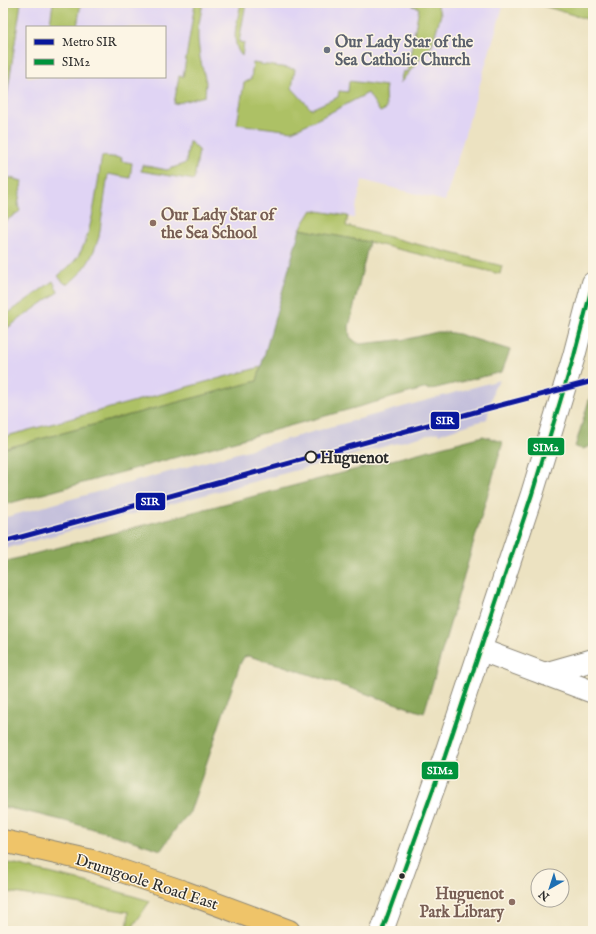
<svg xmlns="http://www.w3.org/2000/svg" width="596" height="934" font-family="'IM FELL English',serif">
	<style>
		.built { fill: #e0d4f4; fill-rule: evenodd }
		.industrial { fill: #c4c0db }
		.green { fill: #adc165; stroke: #6c7648 }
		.forest { fill: #8aa75a; stroke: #5a6942 }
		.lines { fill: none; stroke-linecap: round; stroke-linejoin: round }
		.minor-casing { stroke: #8c8676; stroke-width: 24 }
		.major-casing { stroke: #8c8676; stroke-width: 24 }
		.minor { stroke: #fff; stroke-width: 22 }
		.major { stroke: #efc469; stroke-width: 22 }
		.bus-1-casing { stroke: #fcf5e5; stroke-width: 7 }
		.bus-1 { stroke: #00933c; stroke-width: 4 }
		.metro-1-casing { stroke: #fcf5e5; stroke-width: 8 }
		.metro-1 { stroke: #08179c; stroke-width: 5 }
		.worship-dot { fill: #6b7280; stroke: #fcf5e5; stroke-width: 1.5 }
		.education-dot { fill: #8d6e63; stroke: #fcf5e5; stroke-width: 1.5 }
		.stop-dot { fill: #fcf5e5; stroke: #2b2b2b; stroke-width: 2 }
		.bus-dot { fill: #2b2b2b; stroke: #fcf5e5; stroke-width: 1.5 }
		.labels { text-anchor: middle; stroke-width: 3; stroke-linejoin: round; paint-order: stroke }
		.worship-label { font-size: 16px; font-weight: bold; fill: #5b616d; stroke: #fcf5e5; text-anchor: start }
		.education-label { font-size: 16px; font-weight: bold; fill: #785e54; stroke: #fcf5e5; text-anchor: start }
		.stop-label { font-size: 16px; font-weight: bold; fill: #2b2b2b; stroke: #fcf5e5; text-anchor: start }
		.street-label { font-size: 16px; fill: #2b2b2b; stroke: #fcf5e5 }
		.line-badge { stroke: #fcf5e5; stroke-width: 1.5 }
		.badge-label { font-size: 11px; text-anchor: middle; font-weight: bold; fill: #fff }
	</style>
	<rect width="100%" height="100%" fill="#fcf5e5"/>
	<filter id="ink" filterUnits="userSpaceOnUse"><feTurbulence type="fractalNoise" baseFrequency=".025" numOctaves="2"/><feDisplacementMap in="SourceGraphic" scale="8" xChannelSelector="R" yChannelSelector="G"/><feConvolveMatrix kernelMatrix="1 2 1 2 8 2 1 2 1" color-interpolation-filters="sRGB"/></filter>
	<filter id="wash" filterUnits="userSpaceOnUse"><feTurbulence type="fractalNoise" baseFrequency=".012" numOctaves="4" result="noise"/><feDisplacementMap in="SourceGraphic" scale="16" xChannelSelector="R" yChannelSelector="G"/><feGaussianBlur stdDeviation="0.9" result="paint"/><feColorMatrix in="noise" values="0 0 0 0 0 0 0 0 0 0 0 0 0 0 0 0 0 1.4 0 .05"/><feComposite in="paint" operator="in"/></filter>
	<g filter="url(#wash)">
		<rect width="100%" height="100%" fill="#ece2c1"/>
		<path class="built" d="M3 3H504L445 201 362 180 354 218 311 210 300 229 257 381 3 449ZM27 27H165V77H27Z"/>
		<path class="industrial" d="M500 380 499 382 494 388 487 419 439 434 438 432 3 549V518Z"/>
		<g class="green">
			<path d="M3 3H21L3 122Z"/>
			<path d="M53 3H81L77 27 50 23Z"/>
			<path d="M195 3H203L198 29V40L200 58 206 82 205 96 174 104 179 76 183 77Z"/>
			<path d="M241 3H246L239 42 244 43 242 56C229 42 238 20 241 3Z"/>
			<path d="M414 3H436L441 14 432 45 400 83 403 71 407 72 419 8 413 6Z"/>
			<path d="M534 3H593V21Z"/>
			<path d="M253 63 295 69 292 88 311 109 338 97 339 91 348 92 349 81 386 86 385 91 386 109 380 112 368 93 320 118 292 131 237 124 244 83 251 79Z"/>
			<path d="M189 141 199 150 194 180 141 171 142 165 167 170 186 163Z"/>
			<path d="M102 156 122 158 121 161 132 163 130 178 108 174 99 237C92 258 86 270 68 284L64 283 58 276C64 270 71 266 76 259 93 237 97 184 102 156Z"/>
			<path d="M3 176 22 181 18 205 20 211 3 223Z"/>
			<path d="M312 210 348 216 346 226 502 266 500 274 369 242 300 229Z"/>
			<path d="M53 281 58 292 3 331V317Z"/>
			<path d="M261 367 257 381 3 449V437Z"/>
			<path d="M3 862 86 882 150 901 130 931H127L129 912 3 891Z"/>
		</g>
		<g class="forest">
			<path d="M300 229 369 242 349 327 350 337 356 342 360 344 408 339 437 332H446L458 334 510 350 502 372 428 390 427 388 3 505V449L257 381Z"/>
			<path d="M592 390H593V445L583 449 575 447Z"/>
			<path d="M483 436 503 442 424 713 281 665 248 656 244 657 240 664 190 812 177 827 161 850C109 833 57 817 3 807V562Z"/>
		</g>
	</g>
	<g filter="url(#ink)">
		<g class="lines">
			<g class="minor-casing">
				<g id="minor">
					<path d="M481 650 593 692"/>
					<path d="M544 674 593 660"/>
					<path d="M382 931 445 756 532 494 574 356 593 283"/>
				</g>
			</g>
			<g class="major-casing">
				<path id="major" d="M3 841 92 861 184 892 289 931"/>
			</g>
			<use href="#minor" class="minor"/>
			<use href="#major" class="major"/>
			<g class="bus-1-casing">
				<path id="bus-1" d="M382 931 445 756 532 494 574 356 593 283"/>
			</g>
			<use href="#bus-1" class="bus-1"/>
			<g class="metro-1-casing">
				<path id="metro-1" d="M3 542 486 409 593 381"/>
			</g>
			<use href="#metro-1" class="metro-1"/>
		</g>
	</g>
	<circle class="worship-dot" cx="327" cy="50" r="4"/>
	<g class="education-dot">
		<circle cx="153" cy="223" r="4"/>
		<circle cx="512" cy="902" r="4"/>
	</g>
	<circle class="stop-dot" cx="311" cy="457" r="5.5"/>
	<circle class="bus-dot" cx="402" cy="876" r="3.5"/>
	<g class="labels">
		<g class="worship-label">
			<text x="335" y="47">Our Lady Star of the<tspan x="335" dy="18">Sea Catholic Church</tspan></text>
		</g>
		<g class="education-label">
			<text x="161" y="220">Our Lady Star of<tspan x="161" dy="18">the Sea School</tspan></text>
			<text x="504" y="899" text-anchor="end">Huguenot<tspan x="504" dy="18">Park Library</tspan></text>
		</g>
		<g class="stop-label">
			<text x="320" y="463">Huguenot</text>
		</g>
		<g class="street-label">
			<text transform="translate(147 881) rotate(18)" y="6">Drumgoole Road East</text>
		</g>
	</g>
	<g class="line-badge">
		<rect x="430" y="411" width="30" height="19" rx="4" fill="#08179c"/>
		<rect x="527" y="437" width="38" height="19" rx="4" fill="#00933c"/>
		<rect x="135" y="492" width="31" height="19" rx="4" fill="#08179c"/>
		<rect x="421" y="761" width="38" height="19" rx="4" fill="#00933c"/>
	</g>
	<g class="badge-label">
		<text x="445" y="424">SIR</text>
		<text x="546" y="451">SIM2</text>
		<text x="150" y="505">SIR</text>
		<text x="440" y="774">SIM2</text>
	</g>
	<rect width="596" height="934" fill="none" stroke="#fcf5e5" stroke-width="16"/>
	<rect x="26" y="26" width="140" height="52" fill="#fcf5e5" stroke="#a8a49b"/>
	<rect x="34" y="39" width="20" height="6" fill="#08179c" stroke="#a8a49b"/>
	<text x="62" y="46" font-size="12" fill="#2b2b2b">Metro SIR</text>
	<rect x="34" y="59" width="20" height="6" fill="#00933c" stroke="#a8a49b"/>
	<text x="62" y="66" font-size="12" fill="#2b2b2b">SIM2</text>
	<g transform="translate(550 888) rotate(219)"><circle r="19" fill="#fcf5e5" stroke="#a8a49b"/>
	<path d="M0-3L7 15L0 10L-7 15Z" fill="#1f6fb2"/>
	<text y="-6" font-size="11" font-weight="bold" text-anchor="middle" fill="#2b2b2b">N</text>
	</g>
</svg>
